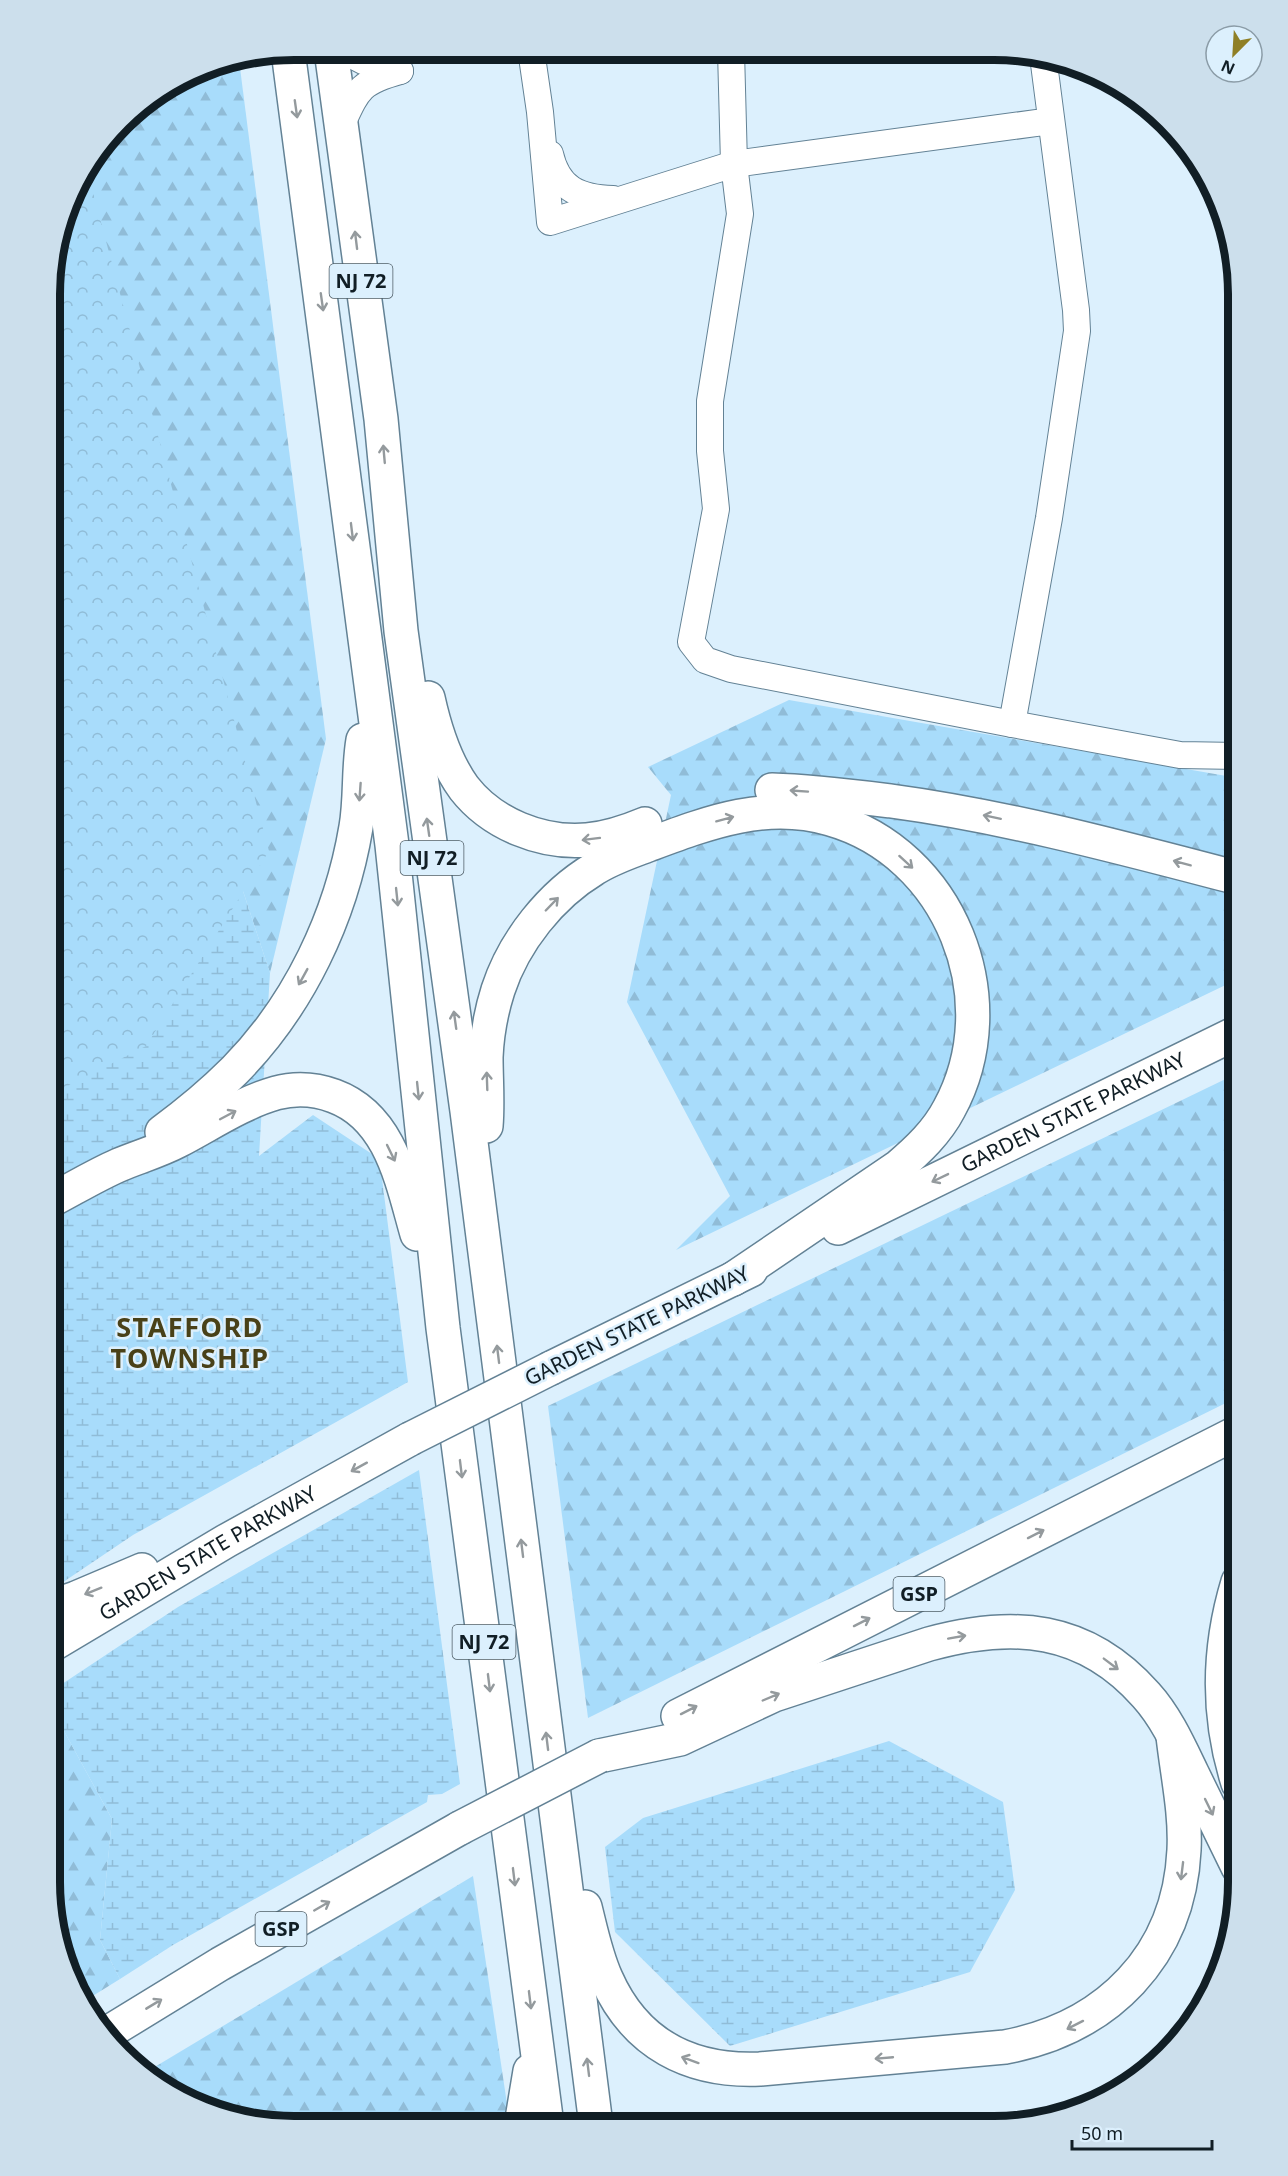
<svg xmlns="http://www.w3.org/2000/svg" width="1288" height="2176" font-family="'Noto Sans',sans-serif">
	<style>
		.forest { fill: url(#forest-firs) }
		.wetland { fill: url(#wetland-marsh) }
		.park { fill: url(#park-crowns) }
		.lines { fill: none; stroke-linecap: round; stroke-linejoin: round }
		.minor-casing { stroke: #638295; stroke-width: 28 }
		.highway-casing { stroke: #638295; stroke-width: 36 }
		.minor { stroke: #fff; stroke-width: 26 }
		.highway { stroke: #fff; stroke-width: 33 }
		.highway-bridge-casing { stroke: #638295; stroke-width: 36; stroke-linecap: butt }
		.highway-bridge { stroke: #fff; stroke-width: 33 }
		.oneway { stroke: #949a9d }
		.labels { text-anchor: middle; stroke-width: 5; stroke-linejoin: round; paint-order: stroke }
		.shield { fill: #dcf0fd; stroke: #4e5d66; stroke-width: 1.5 }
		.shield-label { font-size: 20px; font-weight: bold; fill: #111e25 }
		.street-label { font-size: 21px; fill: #111e25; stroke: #dcf0fd }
		.district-label { font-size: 27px; font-weight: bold; letter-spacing: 1.5px; fill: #494118; stroke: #dcf0fd }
		.rim { fill: none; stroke: #111e25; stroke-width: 8 }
	</style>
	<defs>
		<pattern id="forest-firs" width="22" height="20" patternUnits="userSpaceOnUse" patternTransform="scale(1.5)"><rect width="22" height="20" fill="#a8dcfb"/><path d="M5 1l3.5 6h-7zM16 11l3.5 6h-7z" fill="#90bcd7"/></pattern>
		<pattern id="wetland-marsh" width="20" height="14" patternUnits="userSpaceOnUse" patternTransform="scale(1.5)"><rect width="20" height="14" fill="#a8dcfb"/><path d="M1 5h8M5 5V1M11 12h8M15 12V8" fill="none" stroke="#90bcd7"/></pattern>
		<pattern id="park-crowns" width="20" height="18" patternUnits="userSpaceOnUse" patternTransform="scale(1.5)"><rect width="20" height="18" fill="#a8dcfb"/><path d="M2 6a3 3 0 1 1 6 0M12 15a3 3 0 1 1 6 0" fill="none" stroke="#90bcd7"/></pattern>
	</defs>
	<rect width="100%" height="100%" fill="#dcf0fd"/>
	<g class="forest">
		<path d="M239 60 326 739 270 973 111 490 87 169 132 110 201 68Z"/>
		<path d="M789 700 1238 778V979L676 1250 730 1196 627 1002 671 795 648 767Z"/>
		<path d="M1238 1073V1397L588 1718 548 1406Z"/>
		<path d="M50 1693 52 1709 112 1819 100 1940 120 1979 83 2002 68 1975 50 1882Z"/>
		<path d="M473 1876 507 2104 502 2125 262 2124 201 2108 143 2074Z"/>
	</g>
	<g class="wetland">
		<path d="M87 169 111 490 270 973 259 1156 313 1115 375 1156 380 1163 408 1382 133 1535 50 1591 52 262 75 185Z"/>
		<path d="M419 1470 460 1784 442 1794 428 1795 427 1802 173 1945 120 1979 100 1940 112 1819 52 1709 50 1692 178 1607Z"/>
		<path d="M889 1741 1003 1802 1015 1890 970 1972 730 2046 615 1932 605 1847 643 1818Z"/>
	</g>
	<path class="park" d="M87 170 269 851 146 1046 50 1095 52 262 75 185Z"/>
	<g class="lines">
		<g class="minor-casing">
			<g id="minor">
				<path d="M346 50C362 64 379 67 400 71"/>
				<path d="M531 50 540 112 550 222 734 164 731 51"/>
				<path d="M1043 56 1076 310 1077 331 1049 518 1012 724 731 669 705 660 691 642 716 509 710 451V401L740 214 734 164 1051 121"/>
				<path d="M341 126C358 89 360 82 400 71"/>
				<path d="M550 154C558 189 579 198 613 199"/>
				<path d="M1012 724 1180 755 1238 756"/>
			</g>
		</g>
		<g class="highway-casing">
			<g id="highway">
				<path d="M331 50 381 419 401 631 467 1111 596 2125"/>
				<path d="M288 51 392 845 443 1328 547 2125"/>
				<path d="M428 698C435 730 445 762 464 788 492 824 542 844 587 840 608 838 626 832 645 824"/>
				<path d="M772 790C812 791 851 796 891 801 1009 817 1123 848 1238 878"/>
				<path d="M486 1126C488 1103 486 1080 486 1057 487 1034 491 1012 498 990 514 941 551 895 594 869 611 858 630 852 648 845 707 823 766 800 830 819 950 853 1009 999 949 1109 937 1132 918 1150 898 1167L733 1279"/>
				<path d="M162 1132C188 1113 212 1093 235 1070 299 1005 341 917 356 827 361 798 358 769 363 740"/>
				<path d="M50 1201C73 1189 96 1175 119 1165 138 1157 159 1151 178 1141 209 1125 241 1103 276 1093 295 1088 315 1089 334 1096 391 1117 402 1182 417 1234"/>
				<path id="s1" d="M838 1228 1238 1032"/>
				<path d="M551 1368 751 1270"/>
				<path d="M50 1607 76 1598 142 1570"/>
				<path id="s2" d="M50 1646 226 1541 410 1439"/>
				<path d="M678 1716 1238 1432"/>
				<path d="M599 1756 680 1739 774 1695 929 1644C1013 1621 1085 1626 1146 1695 1166 1717 1179 1746 1192 1773 1207 1804 1223 1836 1238 1867"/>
				<path d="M1238 1783C1217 1717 1218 1648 1238 1582"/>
				<path d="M585 1907C591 1931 596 1956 606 1978 635 2044 690 2072 760 2069L1005 2047C1107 2028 1179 1956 1184 1850 1186 1813 1177 1773 1173 1736"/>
				<path d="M104 2035 220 1964 460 1828"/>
				<path d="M521 2125 530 2071"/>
			</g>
		</g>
		<use href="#minor" class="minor"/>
		<use href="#highway" class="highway"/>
		<g class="highway-bridge-casing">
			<g id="highway-bridge">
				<path d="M410 1439 551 1368"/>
				<path d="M460 1828 599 1756"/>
			</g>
		</g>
		<use href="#highway-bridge" class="highway-bridge"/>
	</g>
	<defs><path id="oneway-shaft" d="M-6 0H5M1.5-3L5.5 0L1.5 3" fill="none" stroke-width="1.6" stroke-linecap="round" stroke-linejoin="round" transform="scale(1.5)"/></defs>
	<g class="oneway">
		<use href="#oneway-shaft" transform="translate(296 109) rotate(82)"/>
		<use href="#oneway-shaft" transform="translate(356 240) rotate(-97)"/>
		<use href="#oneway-shaft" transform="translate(322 302) rotate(82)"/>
		<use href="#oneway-shaft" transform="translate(384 454) rotate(-95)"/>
		<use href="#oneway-shaft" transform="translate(352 532) rotate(83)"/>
		<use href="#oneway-shaft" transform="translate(799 791) rotate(-176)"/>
		<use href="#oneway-shaft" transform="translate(360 792) rotate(94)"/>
		<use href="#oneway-shaft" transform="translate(992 817) rotate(-168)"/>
		<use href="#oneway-shaft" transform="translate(725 819) rotate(-15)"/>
		<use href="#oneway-shaft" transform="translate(428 827) rotate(-98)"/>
		<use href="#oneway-shaft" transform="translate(591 839) rotate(173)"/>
		<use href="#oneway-shaft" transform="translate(906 862) rotate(42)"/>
		<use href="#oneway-shaft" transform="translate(1182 863) rotate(-165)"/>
		<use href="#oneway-shaft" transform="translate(397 897) rotate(84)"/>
		<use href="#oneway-shaft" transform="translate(552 904) rotate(-46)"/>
		<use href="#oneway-shaft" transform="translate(303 977) rotate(119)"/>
		<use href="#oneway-shaft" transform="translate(455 1020) rotate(-98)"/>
		<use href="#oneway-shaft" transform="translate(487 1081) rotate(-92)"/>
		<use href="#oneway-shaft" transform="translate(418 1091) rotate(84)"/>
		<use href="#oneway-shaft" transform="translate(228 1115) rotate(-28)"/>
		<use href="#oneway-shaft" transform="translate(391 1153) rotate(64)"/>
		<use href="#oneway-shaft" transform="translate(940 1178) rotate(154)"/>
		<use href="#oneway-shaft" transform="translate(498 1354) rotate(-97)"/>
		<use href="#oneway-shaft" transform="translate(359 1467) rotate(151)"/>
		<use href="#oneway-shaft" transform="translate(461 1469) rotate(83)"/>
		<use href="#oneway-shaft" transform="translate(1036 1534) rotate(-27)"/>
		<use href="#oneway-shaft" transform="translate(522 1548) rotate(-97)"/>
		<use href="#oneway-shaft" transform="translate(93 1591) rotate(158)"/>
		<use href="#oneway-shaft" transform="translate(862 1622) rotate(-27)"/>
		<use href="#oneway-shaft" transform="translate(957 1637) rotate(-10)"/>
		<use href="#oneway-shaft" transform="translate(1111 1664) rotate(37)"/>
		<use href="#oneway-shaft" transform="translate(489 1683) rotate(83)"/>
		<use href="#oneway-shaft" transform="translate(771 1697) rotate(-23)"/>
		<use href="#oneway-shaft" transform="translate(689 1710) rotate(-27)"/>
		<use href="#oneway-shaft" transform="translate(547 1741) rotate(-97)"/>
		<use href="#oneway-shaft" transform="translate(1209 1807) rotate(64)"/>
		<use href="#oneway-shaft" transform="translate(1182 1871) rotate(97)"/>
		<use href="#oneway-shaft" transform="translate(514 1877) rotate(83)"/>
		<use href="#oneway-shaft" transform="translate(322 1906) rotate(-30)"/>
		<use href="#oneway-shaft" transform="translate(530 2000) rotate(83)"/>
		<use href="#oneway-shaft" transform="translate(154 2004) rotate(-31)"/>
		<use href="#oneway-shaft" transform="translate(1075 2025) rotate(153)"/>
		<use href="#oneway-shaft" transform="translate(884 2058) rotate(175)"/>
		<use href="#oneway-shaft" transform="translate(690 2060) rotate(-160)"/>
		<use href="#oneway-shaft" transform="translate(588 2067) rotate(-97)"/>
	</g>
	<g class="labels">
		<g class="shield">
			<rect x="329.5" y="264" width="63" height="34" rx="4.5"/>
			<rect x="400.5" y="841" width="63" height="34" rx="4.5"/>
			<rect x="893.5" y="1577" width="51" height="34" rx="4.5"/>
			<rect x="452.5" y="1625" width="63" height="34" rx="4.5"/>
			<rect x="255.5" y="1912" width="51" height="34" rx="4.5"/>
		</g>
		<g class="shield-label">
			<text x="361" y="288">NJ 72</text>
			<text x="432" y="865">NJ 72</text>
			<text x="919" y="1601">GSP</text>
			<text x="484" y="1649">NJ 72</text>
			<text x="281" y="1936">GSP</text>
		</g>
		<g class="street-label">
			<text dy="7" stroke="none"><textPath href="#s1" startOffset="262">GARDEN STATE PARKWAY</textPath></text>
			<text transform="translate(637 1326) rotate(-26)" y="7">GARDEN STATE PARKWAY</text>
			<text dy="7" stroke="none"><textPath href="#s2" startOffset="183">GARDEN STATE PARKWAY</textPath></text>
		</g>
		<g class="district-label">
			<text x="190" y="1337">STAFFORD<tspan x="190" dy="31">TOWNSHIP</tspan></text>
		</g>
	</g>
	<path d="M0 0H1288V2176H0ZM294 60H994A234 234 0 0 1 1228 294V1882A234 234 0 0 1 994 2116H294A234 234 0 0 1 60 1882V294A234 234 0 0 1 294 60Z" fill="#ccdfec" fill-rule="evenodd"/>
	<path class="rim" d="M294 60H994A234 234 0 0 1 1228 294V1882A234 234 0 0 1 994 2116H294A234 234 0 0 1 60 1882V294A234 234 0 0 1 294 60Z"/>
	<g transform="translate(1234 54) rotate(204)"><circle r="28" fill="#dcf0fd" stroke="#8b9ca7" stroke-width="1.5"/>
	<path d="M0-4.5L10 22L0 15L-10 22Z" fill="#8f7f25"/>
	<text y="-9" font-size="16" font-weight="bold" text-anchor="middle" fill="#111e25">N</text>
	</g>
	<path d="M1072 2140v9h140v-9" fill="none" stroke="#111e25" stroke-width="3"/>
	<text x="1081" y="2140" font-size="18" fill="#111e25" stroke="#dcf0fd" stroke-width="4.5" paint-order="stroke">50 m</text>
</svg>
